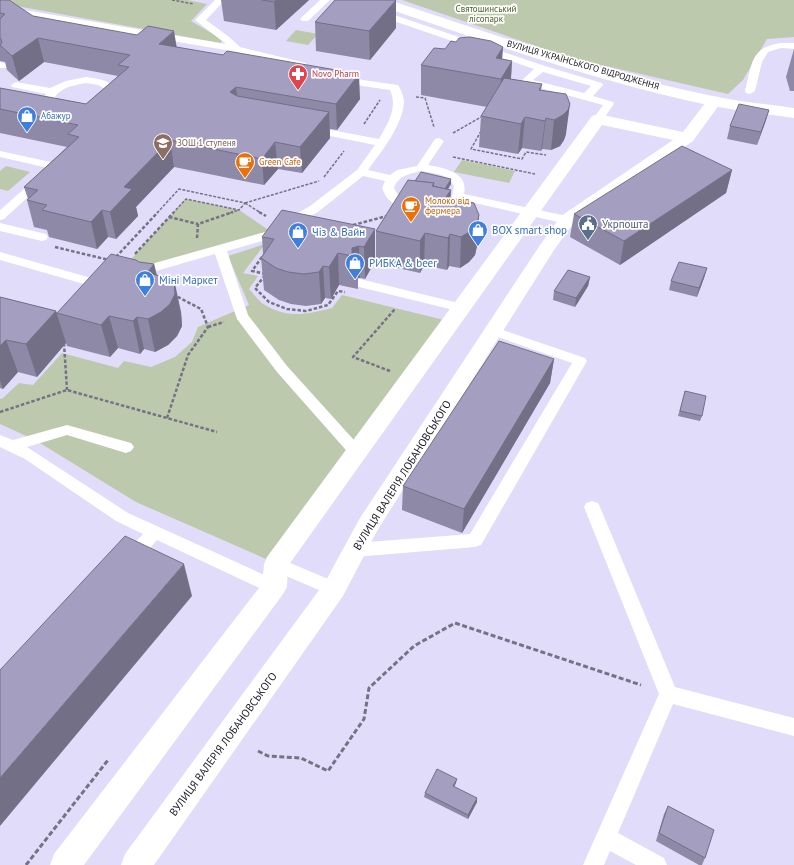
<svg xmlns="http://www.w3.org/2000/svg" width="794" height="865" font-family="'PT Sans',sans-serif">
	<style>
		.green { fill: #bdc9ac }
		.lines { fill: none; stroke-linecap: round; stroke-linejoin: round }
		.path-far2 { stroke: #757285; stroke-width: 1.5; stroke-dasharray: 3 1.5; stroke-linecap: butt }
		.path-far1 { stroke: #757285; stroke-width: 2.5; stroke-dasharray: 3.5 2; stroke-linecap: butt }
		.path { stroke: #757285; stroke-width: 3; stroke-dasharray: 5 2.5; stroke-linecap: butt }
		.lane { fill: #fff; fill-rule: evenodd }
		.street { fill: #fff; fill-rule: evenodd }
		.secondary { fill: #fff; fill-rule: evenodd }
		.wall { fill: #8d89a6 }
		.shaded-wall { fill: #736f87 }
		.building { fill: #a49fc1; stroke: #736f87 }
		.labels { text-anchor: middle; stroke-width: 3.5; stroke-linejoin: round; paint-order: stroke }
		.far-park-label { font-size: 9px; fill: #4c5f2a; stroke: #fff }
		.far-street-label { font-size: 9px; fill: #1a1823; stroke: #fff }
		.far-health-label { font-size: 9px; fill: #be3a42; stroke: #fff; text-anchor: start }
		.far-shop-label { font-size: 9px; fill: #366cbe; stroke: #fff; text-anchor: start }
		.far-education-label { font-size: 9px; fill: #785e54; stroke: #fff; text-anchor: start }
		.far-food-label { font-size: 9px; fill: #c56008; stroke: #fff; text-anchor: start }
		.service-label { font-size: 11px; fill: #4e5e75; stroke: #fff; text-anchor: start }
		.shop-label { font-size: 11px; fill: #366cbe; stroke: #fff; text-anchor: start }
		.street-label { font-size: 11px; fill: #1a1823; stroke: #fff }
	</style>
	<rect width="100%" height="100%" fill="#e0dcf9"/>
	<g class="green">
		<path d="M0 0H187L207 4 191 21 223 40 220 43 0 3Z"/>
		<path d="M402 0H794V37L767 39 743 80 728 94 571 58Z"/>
		<path d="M296 30 318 34 308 45 286 41Z"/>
		<path d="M462 160 515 171 509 183 454 172Z"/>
		<path d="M6 166 30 172 8 191 0 189V171Z"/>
		<path d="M186 199 239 210 273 233 112 280Z"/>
		<path d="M265 244 243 273 258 276 249 289C254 294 259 302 265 305 288 319 308 314 332 308L342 295 444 320 266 559 136 502 35 440 0 424V399L3 398 19 383 33 385 62 353 118 368 124 361 151 367 175 357 192 342 198 327 249 305 228 256Z"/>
	</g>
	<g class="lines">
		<g class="path-far2">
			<path d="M172 0 194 4"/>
			<path d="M416 97 425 98 434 127"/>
			<path d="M364 124 380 100"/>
			<path d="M481 131 471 149 522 159 526 152 546 155"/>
			<path d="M453 133 483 116"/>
			<path d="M453 157 535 174"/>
			<path d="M324 177 344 151"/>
			<path d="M245 203 319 181"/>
			<path d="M245 203 261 213"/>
			<path d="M157 213 179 189 245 203 239 210 186 199 173 213"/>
			<path d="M230 213 239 210"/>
		</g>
		<g class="path-far1">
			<path d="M259 212 266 216"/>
			<path d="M169 217 198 224"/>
			<path d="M353 225 387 216"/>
			<path d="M197 238 198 224 233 212"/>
			<path d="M55 247 109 260"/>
			<path d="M135 254 174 212"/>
			<path d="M116 257 158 212"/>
			<path d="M262 257 252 271 266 274 255 288 269 302 287 309 306 311 328 305 338 291 345 292"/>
			<path d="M208 327 224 322"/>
			<path d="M64 343 67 390"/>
			<path d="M390 371 353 357 395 309"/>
			<path d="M0 412 67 390 217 432"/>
			<path d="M167 418 188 355 208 327 201 309 176 296"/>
		</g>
		<g class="path">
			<path d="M258 751 268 756 301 758 328 771 364 719 369 688 414 646 455 623 641 685"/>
			<path d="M26 865 108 760"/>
		</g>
		<g class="lane">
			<path d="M215 0H225L206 20 228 36 240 47 306 63 307 65 306 67 302 68 237 52 0 12V6L226 44 195 20Z"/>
			<path d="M320 0H330L308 21H302L300 19 302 17Z"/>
			<path d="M336 0H350L545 66 602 83 603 85 593 96 613 102 614 104 602 121H594L593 119 603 105 522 83 521 81 534 69 338 2ZM543 72 591 86 584 93 533 80Z"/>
			<path d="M781 43H794V49L781 48 768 52 762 62 755 91 750 94 746 93 745 91C752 65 750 47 781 43Z"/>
			<path d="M0 62 7 64 8 66 7 68H0Z"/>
			<path d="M340 73 363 80 398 85C401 89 404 97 404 102 403 125 381 152 368 170L390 175 397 170 417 166 435 139 439 138 444 141 428 165C445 168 469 173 464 194L567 216 571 217 573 220 571 223 567 224 461 200C445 218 404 216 388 199 385 196 384 192 382 188L385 181 363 176 318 212 273 238 227 251 248 315 287 366 362 449 365 453 362 457 357 459 352 457 277 372 237 319 215 254 135 277 130 276 129 273 130 270 265 232 310 206 357 170 375 145 310 132 305 129 310 126 379 139C388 123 398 108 390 90L362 86 336 78 335 76 336 74ZM421 171C433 173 449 174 454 186L452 196C437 212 403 209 394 188 398 176 409 174 421 171Z"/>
			<path d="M86 77C98 79 112 79 116 93 115 95 113 99 111 101 97 115 34 119 46 94L12 87 11 85 16 82 50 88 66 81ZM86 83 98 85 105 89 106 93C97 107 69 111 56 102L55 97C61 87 75 85 86 83Z"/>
			<path d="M0 151 60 164 62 166 4 219 0 220V210L48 168 0 157Z"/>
			<path d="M0 223 46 234 48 237 46 240 42 241 0 231Z"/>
			<path d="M0 252 91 278 106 276 111 277 112 280 111 283 91 286 0 260Z"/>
			<path d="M360 279 467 305 469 308 467 311 462 312 355 286 354 283 355 280Z"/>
			<path d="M494 327 585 358 587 361 481 545 475 547 355 557 349 555 347 550 349 545 355 543 470 534 572 363 489 334 487 331 489 328Z"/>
			<path d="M67 425 131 443 134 447 131 451 126 453 67 435 27 447 128 513 280 582 283 587 280 592 274 594 268 592 157 540 135 565 129 567 123 565 121 560 123 555 143 534 116 521 25 459 0 447V435L13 440Z"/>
			<path d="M592 501 598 503 600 507 675 687 794 718V736L673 704 618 833 664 858 667 865H636L610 851 604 865H583L659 694 584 507 586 503Z"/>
			<path d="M276 557 340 584 343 589 340 594 334 596 328 594 270 569 268 564 270 559Z"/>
		</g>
		<path class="street" d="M714 96 719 98 722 101 693 141 573 224 554 250 377 531 343 596 154 865H121L125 854 325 582 360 518 540 245 561 216 673 140 602 125 288 566 287 587 283 594 84 865H50L54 854 262 584 264 564 267 557 592 116 598 114 683 132 709 98Z"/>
		<path class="secondary" d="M369 0H389C496 35 603 74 713 96 740 102 767 104 794 108V118C767 114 740 111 713 106 597 82 484 41 371 3Z"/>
	</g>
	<g class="wall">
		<path d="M0 0 33 16 177 47 360 99 337 130 330 129V138L302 173 278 169 264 185 174 167 136 207 138 216 116 239 108 237 97 249 49 237 47 230 34 227 27 200 28 199 24 187 67 147 0 133V88L86 104 118 76 44 62 19 81 7 70 5 62 0 61Z"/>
		<path d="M221 0H309L276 30 224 21Z"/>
		<path d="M315 22 396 28 370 60 316 51Z"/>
		<path d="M794 49V91H790L786 77Z"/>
		<path d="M502 59 512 61 511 79 542 84 541 90 566 134 564 140 560 146 551 150 542 149 541 151 522 148 518 154 479 147 481 116 487 107 421 95V65Z"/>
		<path d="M769 110 765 123 757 145 727 139 730 126Z"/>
		<path d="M732 170 726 193 620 265 570 237 574 214Z"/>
		<path d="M451 179V184L448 189 451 190 450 198 477 246 475 255 469 262 460 268 449 266 447 270 424 265 420 273 376 263V231L415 181Z"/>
		<path d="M375 229V261L365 279 360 278H358V289L339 285 331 299 325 298 321 304 306 306 291 304 279 300 264 290 261 258 263 254 262 237Z"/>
		<path d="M139 262 154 264 157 275 181 312 182 326 177 336 168 345 155 352 144 349 140 354 118 348 110 357 67 346 66 343 37 377 18 372 3 389 0 388V297L56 311 57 313Z"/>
		<path d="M707 268 704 278 697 297 669 290 671 281Z"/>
		<path d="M590 277 588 286 575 307 553 300 554 291Z"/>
		<path d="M554 359 550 383 462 533 402 510 403 486Z"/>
		<path d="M685 391 702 416 700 421 678 416Z"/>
		<path d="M456 783 454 787 477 802 468 819 424 797 425 793Z"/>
		<path d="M668 806 705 858 702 865H699L656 841 664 814Z"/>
	</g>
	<g class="shaded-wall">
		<path d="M276 0H309L276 30 274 2Z"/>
		<path d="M396 0V28L370 60 369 31Z"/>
		<path d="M174 31 178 55 159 44Z"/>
		<path d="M38 38 44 62 19 81 12 56Z"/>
		<path d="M503 47 501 77 496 58Z"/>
		<path d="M512 61 510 90 499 109 501 79Z"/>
		<path d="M359 74 360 99 337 130 336 104Z"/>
		<path d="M236 87 239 113 230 92Z"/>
		<path d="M570 104 566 134 564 140 560 146 551 150 554 120Z"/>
		<path d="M769 110 765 123 757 145 761 132Z"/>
		<path d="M329 112 330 138 302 173 300 147Z"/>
		<path d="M525 117 522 148 518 154 521 124Z"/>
		<path d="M546 118 542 149 541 151 545 121Z"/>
		<path d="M170 140 174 167 136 207 138 216 116 239 110 212 124 187Z"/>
		<path d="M275 142 278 169 264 185 262 159Z"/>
		<path d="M732 170 726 193 620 265 624 241Z"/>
		<path d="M451 179V184L440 202 437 203Z"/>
		<path d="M451 190 449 221 446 197Z"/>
		<path d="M102 210 108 237 97 249 91 222Z"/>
		<path d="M479 215 477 246 475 255 469 262 460 268 461 237Z"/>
		<path d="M375 229V261L365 279 364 247Z"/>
		<path d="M425 233 424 265 420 273V241Z"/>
		<path d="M450 234 449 266 447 270 448 238Z"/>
		<path d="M359 246 360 278H358L357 257 352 256V248Z"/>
		<path d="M338 253 339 285 331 299 329 267Z"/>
		<path d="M154 264 161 296 147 273Z"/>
		<path d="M323 266 325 298 321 304 319 272Z"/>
		<path d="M707 268 704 278 697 297 699 288Z"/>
		<path d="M590 277 588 286 575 307 576 298Z"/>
		<path d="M174 279 181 312 182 326 177 336 168 345 155 352 148 319Z"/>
		<path d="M56 311 66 343 37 377 26 344Z"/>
		<path d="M109 316 118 348 110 357 101 325Z"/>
		<path d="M137 317 144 349 140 354 133 321Z"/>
		<path d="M6 340 18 372 3 389 0 381V346Z"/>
		<path d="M554 359 550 383 462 533 464 509Z"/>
		<path d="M184 564 192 596 0 826V778Z"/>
		<path d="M457 779 456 783 452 790 453 786Z"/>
		<path d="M477 798V802L468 819V815Z"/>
	</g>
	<g class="building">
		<path d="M0 0H9L33 16 137 35 148 26 174 31 159 44 223 55 227 51 359 74 336 104 236 87 230 92 237 96 329 112 300 147 275 142 262 159 170 140 124 187 132 189 110 212 102 210 91 222 42 210 47 205 27 200 38 190 24 187 79 137 68 134 78 125 0 109V88L86 104 129 67 118 65 130 55 38 38 12 56 0 45 2 42 1 39 0 38V19L5 14 0 13Z"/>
		<path d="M262 0H276L274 2Z"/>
		<path d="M335 0H396L369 31 315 22Z"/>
		<path d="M470 37 491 41 503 47 496 58 512 61 501 79 421 65 434 48 445 49 451 41 456 42 459 38Z"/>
		<path d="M504 78 542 84 539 90 566 94 570 104 568 110 563 115 554 120 546 118 545 121 525 117 521 124 481 116Z"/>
		<path d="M739 104 769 110 761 132 730 126Z"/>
		<path d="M682 146 732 170 624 241 574 214Z"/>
		<path d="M421 172 451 179 445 189 433 186 434 183 415 181Z"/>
		<path d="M408 180 434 183 432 186 451 190 446 197 474 203 479 215 477 223 471 231 461 237 450 234 448 238 425 233 420 241 376 231Z"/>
		<path d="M282 210 375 229 364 247 359 246 352 248V254L357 257 338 253 329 267 323 266 319 272 304 274 288 272 276 268 261 258 274 239 262 237Z"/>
		<path d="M111 254 136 260 139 262 154 264 147 273 174 279 175 294 170 304 161 312 148 319 137 317 133 321 109 316 101 325 57 313Z"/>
		<path d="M679 262 707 268 699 288 671 281Z"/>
		<path d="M568 270 590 277 576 298 554 291Z"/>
		<path d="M0 297 56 311 26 344 6 340 0 346Z"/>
		<path d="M499 341 554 359 464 509 403 486Z"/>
		<path d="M685 391 706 396 702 416 680 411Z"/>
		<path d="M125 536 184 564 0 778V670Z"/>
		<path d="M437 769 457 779 453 786 477 798 468 815 425 793Z"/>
		<path d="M668 806 714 830 705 858 659 833Z"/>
	</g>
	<defs>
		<g id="pharmacy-pin" transform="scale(1)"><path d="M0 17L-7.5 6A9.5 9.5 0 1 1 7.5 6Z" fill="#e0444e" stroke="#fff"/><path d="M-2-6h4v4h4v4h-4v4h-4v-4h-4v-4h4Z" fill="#fff"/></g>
		<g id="shop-pin" transform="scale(1)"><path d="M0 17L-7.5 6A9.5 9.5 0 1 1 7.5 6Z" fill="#3f7fe0" stroke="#fff"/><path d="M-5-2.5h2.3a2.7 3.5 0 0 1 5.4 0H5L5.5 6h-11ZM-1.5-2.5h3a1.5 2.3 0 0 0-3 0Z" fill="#fff"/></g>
		<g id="school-pin" transform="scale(1)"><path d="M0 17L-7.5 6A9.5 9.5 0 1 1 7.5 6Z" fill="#8d6e63" stroke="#fff"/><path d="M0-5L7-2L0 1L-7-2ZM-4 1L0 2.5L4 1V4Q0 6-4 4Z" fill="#fff"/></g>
		<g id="cafe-pin" transform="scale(1)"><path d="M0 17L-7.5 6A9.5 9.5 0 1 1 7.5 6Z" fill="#e8710a" stroke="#fff"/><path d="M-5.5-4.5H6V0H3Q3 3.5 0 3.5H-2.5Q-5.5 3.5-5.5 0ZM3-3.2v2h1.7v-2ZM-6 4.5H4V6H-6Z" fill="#fff"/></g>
		<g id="civic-pin" transform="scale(1)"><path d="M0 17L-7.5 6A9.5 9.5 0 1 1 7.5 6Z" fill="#5c6f8a" stroke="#fff"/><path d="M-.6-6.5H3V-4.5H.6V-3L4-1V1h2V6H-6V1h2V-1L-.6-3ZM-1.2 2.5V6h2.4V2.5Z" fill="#fff"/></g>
	</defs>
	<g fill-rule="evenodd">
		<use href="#pharmacy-pin" x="298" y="74"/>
		<use href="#shop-pin" x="27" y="116"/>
		<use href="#school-pin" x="163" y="143"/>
		<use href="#cafe-pin" x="245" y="162"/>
		<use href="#cafe-pin" x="411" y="206"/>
		<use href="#civic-pin" x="588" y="224"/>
		<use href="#shop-pin" x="478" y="230"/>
		<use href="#shop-pin" x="298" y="232"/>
		<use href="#shop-pin" x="355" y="263"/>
		<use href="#shop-pin" x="145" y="280"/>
	</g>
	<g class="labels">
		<g class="far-park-label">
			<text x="486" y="12">Святошинський<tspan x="486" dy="10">лісопарк</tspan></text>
		</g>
		<g class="far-street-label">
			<text transform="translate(583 65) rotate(16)" y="3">ВУЛИЦЯ УКРАЇНСЬКОГО ВІДРОДЖЕННЯ</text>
		</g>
		<g class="far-health-label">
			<text x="312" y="77">Novo Pharm</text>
		</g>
		<g class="far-shop-label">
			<text x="41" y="119">Абажур</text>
		</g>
		<g class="far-education-label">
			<text x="177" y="146">ЗОШ 1 ступеня</text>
		</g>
		<g class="far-food-label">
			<text x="259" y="165">Green Cafe</text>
			<text x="425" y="204">Молоко від<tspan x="425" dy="10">фермера</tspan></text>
		</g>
		<g class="service-label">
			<text x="602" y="228">Укрпошта</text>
		</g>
		<g class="shop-label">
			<text x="492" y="234">BOX smart shop</text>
			<text x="312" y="236">Чіз &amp; Вайн</text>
			<text x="369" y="267">РИБКА &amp; beer</text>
			<text x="159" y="284">Міні Маркет</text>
		</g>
		<g class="street-label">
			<text transform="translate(402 475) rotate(-58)" y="4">ВУЛИЦЯ ВАЛЕРІЯ ЛОБАНОВСЬКОГО</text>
			<text transform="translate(223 744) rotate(-54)" y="4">ВУЛИЦЯ ВАЛЕРІЯ ЛОБАНОВСЬКОГО</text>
		</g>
	</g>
</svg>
